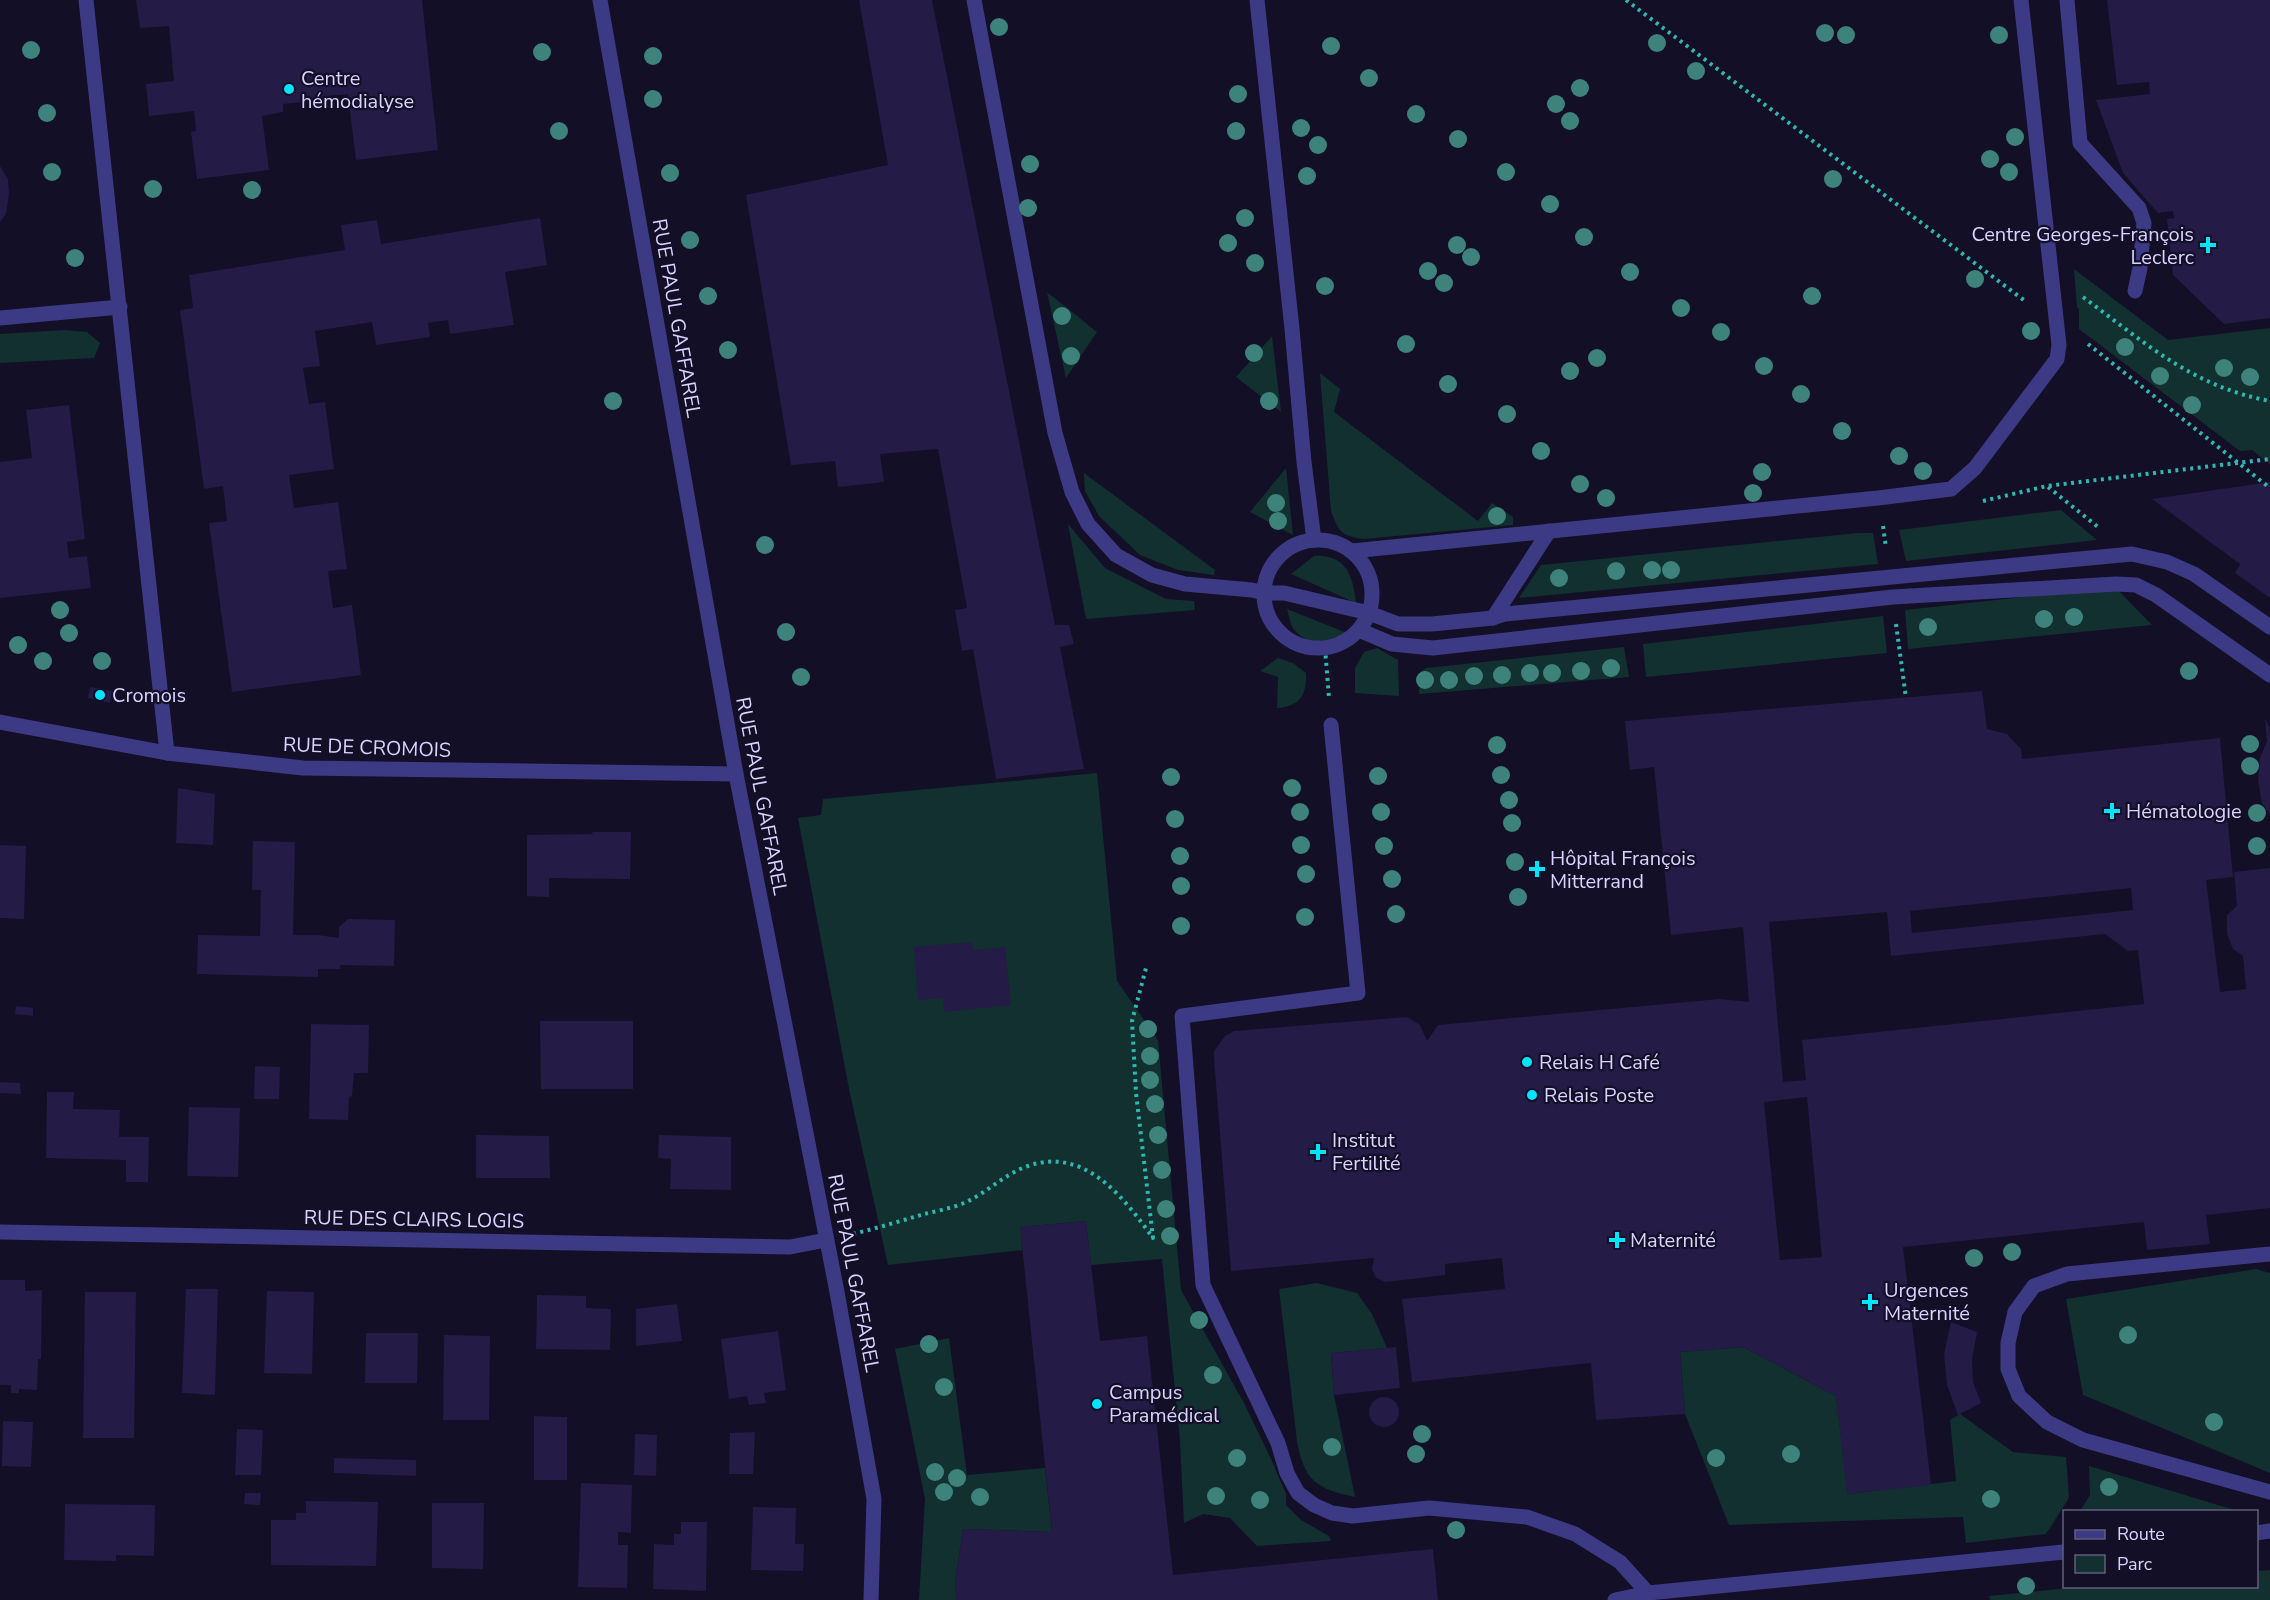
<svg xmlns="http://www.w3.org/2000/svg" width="2270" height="1600" font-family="'Nunito Sans',sans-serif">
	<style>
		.green { fill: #12302f }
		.building { fill: #241b47; fill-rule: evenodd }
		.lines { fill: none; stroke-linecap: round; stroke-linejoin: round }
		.path { stroke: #2fb8b0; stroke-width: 4; stroke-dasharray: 3 4.5; stroke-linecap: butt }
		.service { stroke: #3d3a85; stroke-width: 15 }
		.minor { stroke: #3d3a85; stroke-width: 15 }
		.tertiary { stroke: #3d3a85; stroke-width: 15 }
		.tree { fill: #3d827b }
		.poi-dot { fill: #00e5ff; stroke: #130f26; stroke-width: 2 }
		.labels { text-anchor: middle; stroke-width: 4.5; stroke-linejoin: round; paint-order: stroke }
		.poi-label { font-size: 20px; fill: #d9d4ff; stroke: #130f26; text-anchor: start }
		.street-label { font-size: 20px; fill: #d9d4ff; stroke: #130f26 }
	</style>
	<rect width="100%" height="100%" fill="#130f26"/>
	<g class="green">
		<path d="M2074 269 2168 340 2270 328V464L2252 450 2240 451 2079 329V309L2077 307Z"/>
		<path d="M1047 292 1097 332 1066 378Z"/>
		<path d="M65 330 87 332 100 343 94 358 0 363V334Z"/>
		<path d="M1272 336 1281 412 1236 377Z"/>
		<path d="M1320 373 1340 389 1334 412 1478 521 1492 503 1513 517V525L1364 539C1341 536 1339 532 1331 511Z"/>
		<path d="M1286 468 1293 535 1250 512Z"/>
		<path d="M1084 473 1215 570 1214 575 1178 570 1140 555 1099 516 1085 491Z"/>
		<path d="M2061 510 2097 540 1906 561 1899 530Z"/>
		<path d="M1068 524 1105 568 1166 599 1194 601 1195 610 1086 619Z"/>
		<path d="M1858 533H1873L1878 564 1519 598 1541 565Z"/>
		<path d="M1314 556C1346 554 1353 576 1356 603L1291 574Z"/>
		<path d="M2086 590H2118L2152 625 1908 649 1905 610Z"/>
		<path d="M1287 609 1347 633C1330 641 1306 648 1293 628 1290 624 1289 615 1287 609Z"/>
		<path d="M1883 616 1887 653 1646 677 1643 644Z"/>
		<path d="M1624 647 1629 677 1419 694 1420 672 1426 668Z"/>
		<path d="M1377 648 1398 660 1399 696 1355 693V668L1364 652Z"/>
		<path d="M1278 658 1293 663 1306 673C1307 695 1300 706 1277 708L1278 677 1260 671Z"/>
		<path d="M1097 773 1117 981 1158 1040 1181 1290 1245 1405 1271 1459 1286 1494V1505L1301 1520 1329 1536 1331 1541 1257 1546 1230 1518 1203 1514 1184 1523 1180 1441 1162 1259 1091 1265 1086 1221 1021 1227 1022 1250 888 1265 849 1089 798 818 821 815 823 799Z"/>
		<path d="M2256 1269 2270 1273V1473L2083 1395 2066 1299Z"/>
		<path d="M1317 1283 1357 1293 1372 1314 1387 1348 1331 1353 1334 1395 1355 1497C1317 1489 1304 1481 1297 1441L1279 1289Z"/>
		<path d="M949 1338 967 1475 1045 1468 1052 1532 963 1529 955 1583 957 1600H919L925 1499 895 1349Z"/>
		<path d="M1743 1347 1836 1396 1848 1494 1956 1481 1950 1420 1960 1414 2013 1452 2066 1457 2069 1498 2046 1534 1966 1543 1963 1517 1729 1525 1685 1414 1680 1352Z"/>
		<path d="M2089 1466 2238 1511H2080L2090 1495Z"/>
		<path d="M2270 1570V1600H1990L1989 1596 2088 1586H2256L2257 1571Z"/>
	</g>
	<g class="building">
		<path d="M136 0H422L438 150 356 160 348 94 327 96V100L283 104V112L262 116 269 170 197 179 191 132 196 131 194 111 149 116 146 84 174 81 169 26 140 28Z"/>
		<path d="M859 0H932L1055 625H1069L1074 644 1060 647 1084 769 996 779 973 649 962 651 955 610 967 608 938 449 880 454 884 482 838 487 835 461 791 465 746 195 888 165Z"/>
		<path d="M2107 0H2270V318L2224 324 2173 275 2167 219 2174 218 2173 211 2158 213 2123 173 2096 100 2150 94 2149 82 2117 85Z"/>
		<path d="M0 166 8 179 9 194 6 214 0 222Z"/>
		<path d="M540 218 547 265 505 272 514 325 450 334 448 320 428 323 430 337 376 345 372 322 315 331 320 366 303 368 309 404 325 402 334 469 289 475 294 508 338 502 347 569 328 571 333 608 352 605 361 675 232 692 209 523 227 521 223 486 204 489 180 310 193 308 189 275 345 250 341 225 377 220 381 244Z"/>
		<path d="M69 405 85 539 67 542 69 558 87 556 91 588 0 598V462L32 458 26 410Z"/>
		<path d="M2270 482V598L2235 573 2240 564 2152 499Z"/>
		<path d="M90 687 112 691 110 703 88 698Z"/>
		<path d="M1982 691 1987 729 2007 734 2021 749 2022 759 2220 738 2233 877 2206 880 2220 992 2246 989 2243 956 2233 949 2227 934V915L2237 906 2234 872 2270 868V1208L2206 1215 2210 1244 2147 1250 2144 1222 1903 1247 1931 1485 1847 1494 1836 1396 1743 1347 1680 1352 1685 1414 1596 1420 1591 1363 1412 1382 1402 1299 1505 1289 1502 1258 1445 1264V1275L1385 1282 1376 1278 1372 1269 1374 1258 1231 1271 1214 1059V1051L1225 1036 1234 1031 1407 1017 1420 1025 1427 1041 1438 1025 1719 999 1749 1002 1743 927 1671 935 1654 767 1630 770 1625 721ZM2131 888 2133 910 1912 933 1910 911ZM1887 912 1891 956 2105 934 2128 951 2138 950 2144 1004 1802 1040 1806 1080 1783 1082 1769 922ZM1807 1097 1822 1257 1780 1260 1764 1102Z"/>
		<path d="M2265 719 2270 728V814L2262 803 2258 781 2260 758 2267 741Z"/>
		<path d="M178 788 215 794 213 845 176 843Z"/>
		<path d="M592 832H631L630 879 549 878V897L527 896V835L593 834Z"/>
		<path d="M253 841 295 842 293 935H318L339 938V927L348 919 395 920 394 966 340 965V969H318V977L197 974 198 935 260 936 261 890H252Z"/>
		<path d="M0 845 26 846 24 919 0 918Z"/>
		<path d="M972 942 973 950 1005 947 1011 1005 944 1012 943 998 918 1000 914 947Z"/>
		<path d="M16 1006 33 1008V1016L15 1014Z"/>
		<path d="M540 1021H633V1089H541Z"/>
		<path d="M311 1024 369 1025 368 1073H354L352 1096 349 1097 348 1120 309 1119Z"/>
		<path d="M255 1066 280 1067 279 1099H254Z"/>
		<path d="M0 1082 20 1083 21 1094 0 1093Z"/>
		<path d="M47 1092H74L73 1109 120 1110 119 1137H149L148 1182H126V1160L46 1158Z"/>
		<path d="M189 1107 240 1108 238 1177 187 1176Z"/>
		<path d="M476 1135 549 1136 550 1178H476Z"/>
		<path d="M659 1135 731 1137V1190L670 1189 671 1159 658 1158Z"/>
		<path d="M1086 1221 1100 1341 1147 1336 1173 1575 1433 1549 1438 1600H957L955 1583 963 1529 1052 1532 1020 1227Z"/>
		<path d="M0 1280H25V1291L42 1290 41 1359H38L37 1390 19 1389V1393H11V1385H0Z"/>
		<path d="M186 1289H218L215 1395 182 1393Z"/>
		<path d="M267 1291 314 1292 312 1374 264 1373Z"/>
		<path d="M85 1292H136L134 1438H83Z"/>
		<path d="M537 1295 586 1296V1308L611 1309 610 1350 536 1349Z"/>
		<path d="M677 1304 682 1341 636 1346V1309Z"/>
		<path d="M1951 1322 1977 1332 1972 1360 1973 1382 1981 1403 1958 1415 1947 1385 1944 1354Z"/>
		<path d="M778 1331 786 1390 764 1393 766 1403 749 1405 747 1396 729 1399 721 1339Z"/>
		<path d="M366 1333H418L417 1383H365Z"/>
		<path d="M444 1335 490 1336 489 1420H443Z"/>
		<path d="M1396 1347 1400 1388 1334 1395 1331 1353Z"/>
		<circle cx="1384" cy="1412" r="15"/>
		<path d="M534 1416 567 1417V1480H534Z"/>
		<path d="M3 1421 33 1422 31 1467 2 1466Z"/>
		<path d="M237 1429 263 1430 261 1475H235Z"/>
		<path d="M755 1432 753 1474H729L730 1433Z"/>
		<path d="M635 1434 657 1435 656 1476 634 1475Z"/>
		<path d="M334 1458 416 1460V1476L334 1473Z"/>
		<path d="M581 1483 632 1485 631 1533 618 1532V1545H628L627 1588 578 1587Z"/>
		<path d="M245 1493H261L260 1505 244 1504Z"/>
		<path d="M306 1501 378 1502 376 1566 271 1565V1520H296V1513H306Z"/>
		<path d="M432 1503H484L483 1569 432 1568Z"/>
		<path d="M65 1504 155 1505 154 1556 116 1555V1561L64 1560Z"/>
		<path d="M753 1507 796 1508 795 1544H804L803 1571 751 1570Z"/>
		<path d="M681 1522H707L706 1591 653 1589 654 1544 674 1545V1534H681Z"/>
	</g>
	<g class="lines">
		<g class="path">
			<path d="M1626 0 2025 301"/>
			<path d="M2083 297C2144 342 2193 387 2270 401"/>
			<path d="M2088 344 2270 488"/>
			<path d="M2048 487 2098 527"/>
			<path d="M1983 501 2047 486 2270 459"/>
			<path d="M1883 526 1886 548"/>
			<path d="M1896 624 1906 698"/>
			<path d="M1325 648 1329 698"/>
			<path d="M853 1234C877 1228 901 1221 924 1214 937 1211 952 1208 964 1203 987 1193 1004 1174 1028 1166 1085 1146 1124 1198 1153 1238L1136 1093 1132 1021 1146 968"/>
		</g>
		<g class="service">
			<path d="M86 0 167 753"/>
			<path d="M974 0 1055 433 1072 492 1088 524 1116 555 1152 575 1185 584 1252 590 1264 593H1284L1369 613 1398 624H1432L1493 618 1505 614 2132 554 2167 562 2194 574 2270 627"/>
			<path d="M1257 0 1292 329 1304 462 1314 540"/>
			<path d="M2067 0 2080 143 2139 208 2144 223 2140 268 2135 291"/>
			<path d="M0 318 120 307"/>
			<circle cx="1318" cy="594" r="54"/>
			<path d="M1352 551 1878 498 1951 489 1975 468 2057 359 2059 345 2021 0"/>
			<path d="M1493 618 1549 531"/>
			<path d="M1359 630 1392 644 1433 648 1893 597 2116 584 2136 585 2156 595 2270 675"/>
			<path d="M1331 725 1358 993 1182 1016 1203 1285 1278 1443 1287 1473 1298 1493 1314 1505 1332 1513 1353 1516 1429 1508 1527 1517 1575 1534 1620 1562 1648 1593"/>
			<path d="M2270 1254 2067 1274 2034 1286 2015 1312 2008 1343V1369L2019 1396 2047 1422 2083 1440 2270 1492"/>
			<path d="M2256 1533 2270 1531"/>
			<path d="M1615 1600 1648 1593 2064 1552"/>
		</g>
		<g class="minor">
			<path d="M0 722 167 753 303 768 736 774"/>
			<path d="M0 1232 790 1247 826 1240"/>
		</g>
		<path class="tertiary" d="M600 0 736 774 837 1292 874 1499 871 1600"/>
	</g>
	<g class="tree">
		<circle cx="999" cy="27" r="9"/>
		<circle cx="1825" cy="33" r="9"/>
		<circle cx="1846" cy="35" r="9"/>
		<circle cx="1999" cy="35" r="9"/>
		<circle cx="1657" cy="43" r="9"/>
		<circle cx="1331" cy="46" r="9"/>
		<circle cx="31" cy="50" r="9"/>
		<circle cx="542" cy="52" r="9"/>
		<circle cx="653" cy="56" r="9"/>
		<circle cx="1696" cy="71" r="9"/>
		<circle cx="1369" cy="78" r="9"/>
		<circle cx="1580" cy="88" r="9"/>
		<circle cx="1238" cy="94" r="9"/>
		<circle cx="653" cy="99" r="9"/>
		<circle cx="1556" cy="104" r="9"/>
		<circle cx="47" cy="113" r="9"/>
		<circle cx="1416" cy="114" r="9"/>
		<circle cx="1570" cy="121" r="9"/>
		<circle cx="1301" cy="128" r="9"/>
		<circle cx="559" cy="131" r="9"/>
		<circle cx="1236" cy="131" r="9"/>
		<circle cx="2015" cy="137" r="9"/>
		<circle cx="1458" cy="139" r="9"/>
		<circle cx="1318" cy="145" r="9"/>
		<circle cx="1990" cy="159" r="9"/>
		<circle cx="1030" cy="164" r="9"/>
		<circle cx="52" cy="172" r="9"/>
		<circle cx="1506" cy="172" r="9"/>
		<circle cx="2009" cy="172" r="9"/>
		<circle cx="670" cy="173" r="9"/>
		<circle cx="1307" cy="176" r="9"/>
		<circle cx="1833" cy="179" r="9"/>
		<circle cx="153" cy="189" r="9"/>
		<circle cx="252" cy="190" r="9"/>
		<circle cx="1550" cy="204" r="9"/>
		<circle cx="1028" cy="208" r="9"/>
		<circle cx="1245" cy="218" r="9"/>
		<circle cx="1584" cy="237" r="9"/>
		<circle cx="690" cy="240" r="9"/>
		<circle cx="1228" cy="243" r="9"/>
		<circle cx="1457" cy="245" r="9"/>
		<circle cx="1471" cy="257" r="9"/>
		<circle cx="75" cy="258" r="9"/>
		<circle cx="1255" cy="263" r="9"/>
		<circle cx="1428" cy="271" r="9"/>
		<circle cx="1630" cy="272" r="9"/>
		<circle cx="1975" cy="279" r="9"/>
		<circle cx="1444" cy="283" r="9"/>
		<circle cx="1325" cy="286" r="9"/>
		<circle cx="708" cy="296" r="9"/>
		<circle cx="1812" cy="296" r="9"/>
		<circle cx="1681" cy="308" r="9"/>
		<circle cx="1062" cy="316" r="9"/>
		<circle cx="2031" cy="331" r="9"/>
		<circle cx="1721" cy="332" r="9"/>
		<circle cx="1406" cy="344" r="9"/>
		<circle cx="2125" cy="347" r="9"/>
		<circle cx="728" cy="350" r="9"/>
		<circle cx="1254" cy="353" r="9"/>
		<circle cx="1071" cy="356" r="9"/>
		<circle cx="1597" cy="358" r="9"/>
		<circle cx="1764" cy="366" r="9"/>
		<circle cx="2224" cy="368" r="9"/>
		<circle cx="1570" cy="371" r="9"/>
		<circle cx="2160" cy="376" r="9"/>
		<circle cx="2250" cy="377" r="9"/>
		<circle cx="1448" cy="384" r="9"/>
		<circle cx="1801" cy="394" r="9"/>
		<circle cx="613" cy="401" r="9"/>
		<circle cx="1269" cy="401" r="9"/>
		<circle cx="2192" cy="405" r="9"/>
		<circle cx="1507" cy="414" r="9"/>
		<circle cx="1842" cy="431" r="9"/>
		<circle cx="1541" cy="451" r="9"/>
		<circle cx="1899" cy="456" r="9"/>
		<circle cx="1923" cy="471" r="9"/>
		<circle cx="1762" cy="472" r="9"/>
		<circle cx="1580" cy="484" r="9"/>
		<circle cx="1753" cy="493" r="9"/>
		<circle cx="1606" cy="498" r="9"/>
		<circle cx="1276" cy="503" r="9"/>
		<circle cx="1497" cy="516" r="9"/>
		<circle cx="1278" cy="521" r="9"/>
		<circle cx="765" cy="545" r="9"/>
		<circle cx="1652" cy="570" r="9"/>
		<circle cx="1671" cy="570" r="9"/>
		<circle cx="1616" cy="571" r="9"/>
		<circle cx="1559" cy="578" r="9"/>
		<circle cx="60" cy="610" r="9"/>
		<circle cx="2074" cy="617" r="9"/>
		<circle cx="2044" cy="619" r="9"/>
		<circle cx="1928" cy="627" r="9"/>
		<circle cx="786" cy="632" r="9"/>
		<circle cx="69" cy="633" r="9"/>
		<circle cx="18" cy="645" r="9"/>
		<circle cx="43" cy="661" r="9"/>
		<circle cx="102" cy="661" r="9"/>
		<circle cx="1611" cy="668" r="9"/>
		<circle cx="1581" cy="671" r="9"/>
		<circle cx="2189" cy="671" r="9"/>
		<circle cx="1530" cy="673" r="9"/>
		<circle cx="1552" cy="673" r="9"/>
		<circle cx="1502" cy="675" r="9"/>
		<circle cx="1474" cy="676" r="9"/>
		<circle cx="801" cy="677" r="9"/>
		<circle cx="1425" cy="680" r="9"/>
		<circle cx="1449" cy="680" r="9"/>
		<circle cx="2250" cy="744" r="9"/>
		<circle cx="1497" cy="745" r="9"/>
		<circle cx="2250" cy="766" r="9"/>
		<circle cx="1501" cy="775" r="9"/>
		<circle cx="1378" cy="776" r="9"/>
		<circle cx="1171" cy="777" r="9"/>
		<circle cx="1292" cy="788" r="9"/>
		<circle cx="1509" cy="800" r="9"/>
		<circle cx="1300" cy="812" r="9"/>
		<circle cx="1381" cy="812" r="9"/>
		<circle cx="2257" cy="813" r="9"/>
		<circle cx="1175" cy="819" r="9"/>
		<circle cx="1512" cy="823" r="9"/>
		<circle cx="1301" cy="845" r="9"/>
		<circle cx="1384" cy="846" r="9"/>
		<circle cx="2257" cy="846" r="9"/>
		<circle cx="1180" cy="856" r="9"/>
		<circle cx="1515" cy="862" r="9"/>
		<circle cx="1306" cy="874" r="9"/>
		<circle cx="1392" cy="879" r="9"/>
		<circle cx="1181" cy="886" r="9"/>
		<circle cx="1518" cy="897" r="9"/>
		<circle cx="1396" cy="914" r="9"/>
		<circle cx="1305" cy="917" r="9"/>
		<circle cx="1181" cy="926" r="9"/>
		<circle cx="1148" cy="1029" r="9"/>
		<circle cx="1150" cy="1056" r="9"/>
		<circle cx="1150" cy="1080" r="9"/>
		<circle cx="1155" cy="1104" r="9"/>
		<circle cx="1158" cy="1135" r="9"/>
		<circle cx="1162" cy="1170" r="9"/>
		<circle cx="1166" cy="1209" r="9"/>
		<circle cx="1170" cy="1236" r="9"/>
		<circle cx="2012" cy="1252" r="9"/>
		<circle cx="1974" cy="1258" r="9"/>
		<circle cx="1199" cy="1320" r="9"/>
		<circle cx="2128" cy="1335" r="9"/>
		<circle cx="929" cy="1344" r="9"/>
		<circle cx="1213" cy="1375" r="9"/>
		<circle cx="944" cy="1387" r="9"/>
		<circle cx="2214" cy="1422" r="9"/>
		<circle cx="1422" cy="1434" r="9"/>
		<circle cx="1332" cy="1447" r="9"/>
		<circle cx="1416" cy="1454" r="9"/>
		<circle cx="1791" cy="1454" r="9"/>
		<circle cx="1237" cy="1458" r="9"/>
		<circle cx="1716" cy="1458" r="9"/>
		<circle cx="935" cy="1472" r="9"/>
		<circle cx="957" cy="1478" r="9"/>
		<circle cx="2109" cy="1487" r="9"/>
		<circle cx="944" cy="1492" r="9"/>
		<circle cx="1216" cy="1496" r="9"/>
		<circle cx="980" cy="1497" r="9"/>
		<circle cx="1991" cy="1499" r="9"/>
		<circle cx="1260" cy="1500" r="9"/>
		<circle cx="1456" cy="1530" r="9"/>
		<circle cx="2026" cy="1586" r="9"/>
	</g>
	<g class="poi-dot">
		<circle cx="289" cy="89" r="6"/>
		<path d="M2205 236h6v6h6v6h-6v6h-6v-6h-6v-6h6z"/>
		<circle cx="100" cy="695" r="6"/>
		<path d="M2109 802h6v6h6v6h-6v6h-6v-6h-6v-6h6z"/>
		<path d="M1534 860h6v6h6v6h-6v6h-6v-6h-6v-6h6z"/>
		<circle cx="1527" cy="1062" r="6"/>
		<circle cx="1532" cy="1095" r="6"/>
		<path d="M1315 1143h6v6h6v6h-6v6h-6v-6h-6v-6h6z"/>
		<path d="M1614 1231h6v6h6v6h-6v6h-6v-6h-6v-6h6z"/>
		<path d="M1867 1293h6v6h6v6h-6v6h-6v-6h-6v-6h6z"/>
		<circle cx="1097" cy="1404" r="6"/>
	</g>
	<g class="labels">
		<g class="poi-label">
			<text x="301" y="85">Centre<tspan x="301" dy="23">hémodialyse</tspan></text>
			<text x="2194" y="241" text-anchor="end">Centre Georges-François<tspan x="2194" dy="23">Leclerc</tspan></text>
			<text x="112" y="702">Cromois</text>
			<text x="2126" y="818">Hématologie</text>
			<text x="1550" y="865">Hôpital François<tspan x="1550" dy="23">Mitterrand</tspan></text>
			<text x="1539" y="1069">Relais H Café</text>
			<text x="1544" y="1102">Relais Poste</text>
			<text x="1332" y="1147">Institut<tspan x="1332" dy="23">Fertilité</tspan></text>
			<text x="1630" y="1247">Maternité</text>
			<text x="1884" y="1297">Urgences<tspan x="1884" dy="23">Maternité</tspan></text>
			<text x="1109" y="1399">Campus<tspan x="1109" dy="23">Paramédical</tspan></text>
		</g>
		<g class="street-label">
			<text transform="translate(677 318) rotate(80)" y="7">RUE PAUL GAFFAREL</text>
			<text transform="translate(367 747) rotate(2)" y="7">RUE DE CROMOIS</text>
			<text transform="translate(762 796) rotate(79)" y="7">RUE PAUL GAFFAREL</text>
			<text transform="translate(414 1219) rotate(1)" y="7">RUE DES CLAIRS LOGIS</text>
			<text transform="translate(854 1273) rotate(79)" y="7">RUE PAUL GAFFAREL</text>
		</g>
	</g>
	<rect x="2063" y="1510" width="195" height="78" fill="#130f26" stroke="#625e7d" stroke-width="1.5"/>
	<rect x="2075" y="1530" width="30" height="9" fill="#3d3a85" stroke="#625e7d" stroke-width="1.5"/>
	<text x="2117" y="1540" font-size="18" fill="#d9d4ff">Route</text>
	<rect x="2075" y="1555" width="30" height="18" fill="#12302f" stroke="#625e7d" stroke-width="1.5"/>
	<text x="2117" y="1570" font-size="18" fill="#d9d4ff">Parc</text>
</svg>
